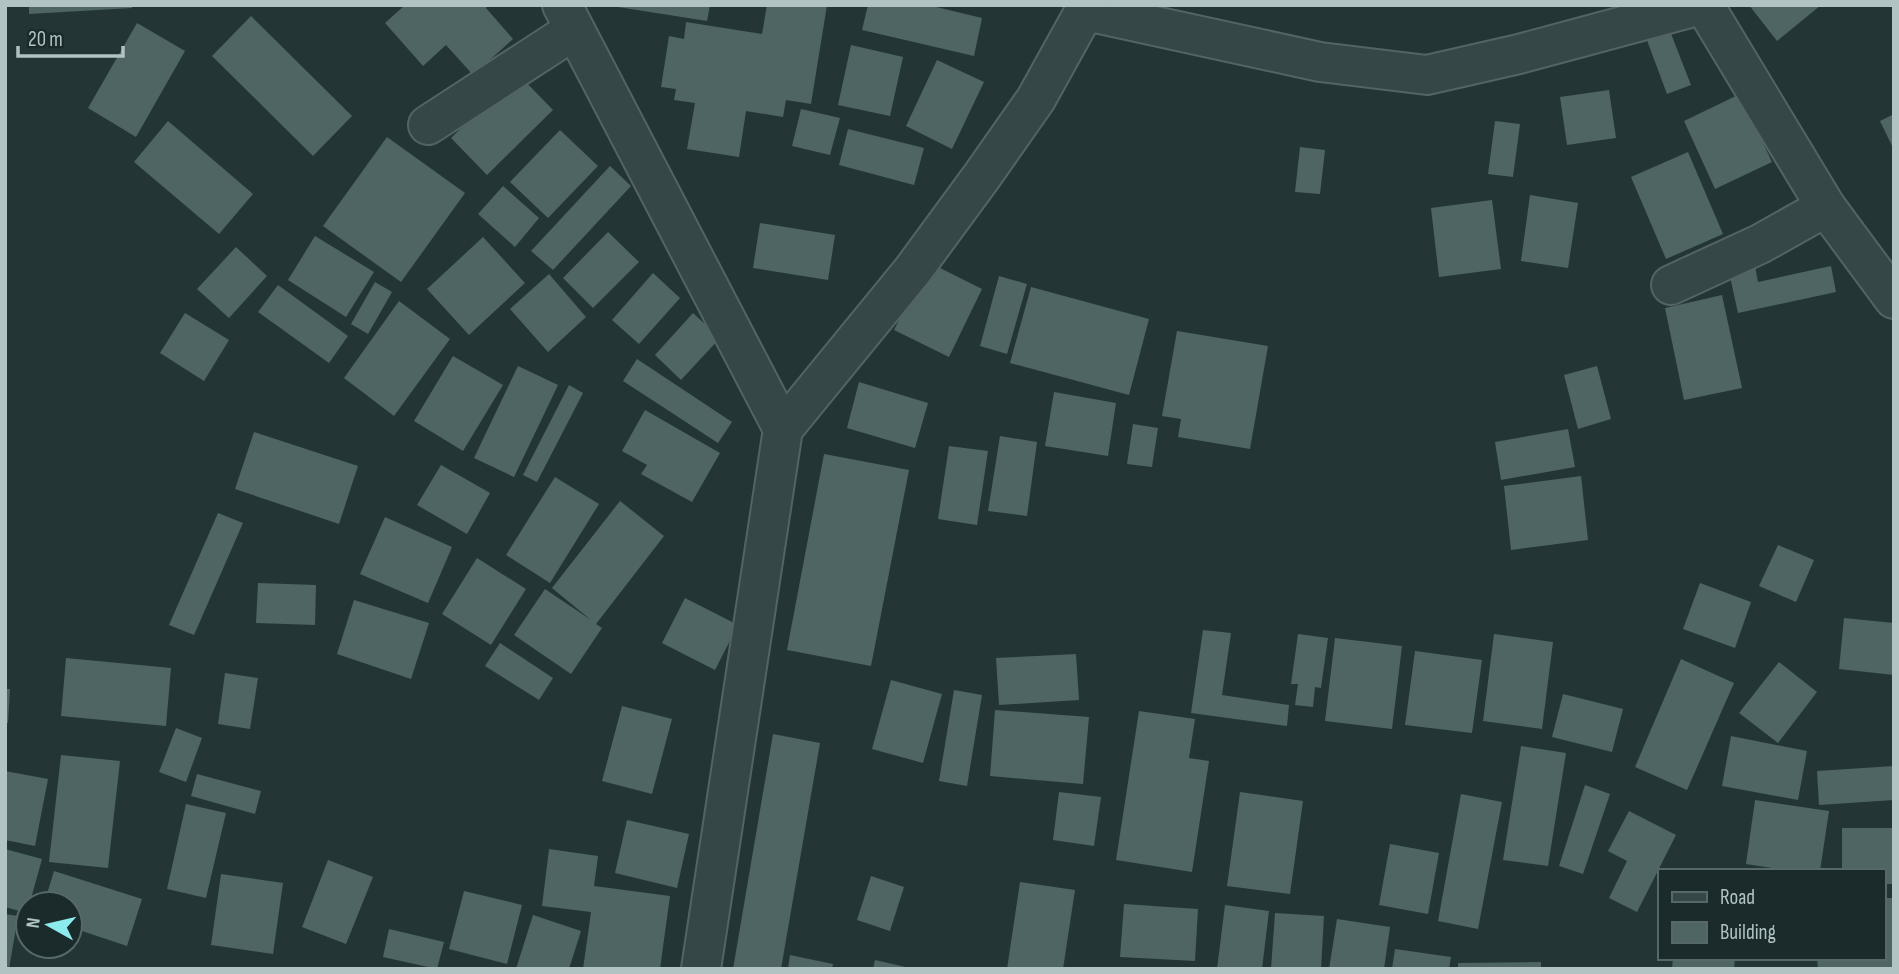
<svg xmlns="http://www.w3.org/2000/svg" width="1899" height="974" font-family="'Sofia Sans Condensed',sans-serif">
	<style>
		.building { fill: #4e6564 }
		.lines { fill: none; stroke-linecap: round; stroke-linejoin: round }
		.minor-casing { stroke: #546464; stroke-width: 42 }
		.minor { stroke: #364747; stroke-width: 38 }
	</style>
	<rect width="100%" height="100%" fill="#233635"/>
	<g class="building">
		<path d="M29 5H132V8L29 14Z"/>
		<path d="M405 5H488L486 8 513 39 473 75 446 45 423 66 385 23Z"/>
		<path d="M618 5H710L707 21 618 7Z"/>
		<path d="M767 5H827L811 104 786 100 783 117 746 111 739 157 687 149 695 103 674 100 676 89 661 87 669 36 684 39 686 22 762 34Z"/>
		<path d="M868 5H928L982 18 974 56 862 30Z"/>
		<path d="M1749 5H1821L1777 41Z"/>
		<path d="M251 16 352 116 313 156 212 56Z"/>
		<path d="M137 23 185 51 136 137 88 108Z"/>
		<path d="M1668 26 1691 85 1667 94 1645 35Z"/>
		<path d="M851 45 903 57 890 116 838 105Z"/>
		<path d="M937 60 984 82 952 149 906 126Z"/>
		<path d="M517 73 553 110 487 175 451 138Z"/>
		<path d="M1609 90 1616 138 1567 145 1560 97Z"/>
		<path d="M1740 94 1772 162 1715 189 1684 121Z"/>
		<path d="M801 109 840 118 830 155 792 146Z"/>
		<path d="M1894 114V150L1880 121Z"/>
		<path d="M168 121 253 194 219 234 134 162Z"/>
		<path d="M1495 121 1520 124 1513 177 1488 174Z"/>
		<path d="M848 129 924 148 914 185 839 165Z"/>
		<path d="M560 130 598 166 548 218 510 182Z"/>
		<path d="M387 137 465 193 401 282 323 226Z"/>
		<path d="M1300 147 1325 150 1320 194 1295 192Z"/>
		<path d="M1688 152 1723 234 1666 259 1631 177Z"/>
		<path d="M610 166 631 186 553 270 531 251Z"/>
		<path d="M503 186 539 218 515 247 478 214Z"/>
		<path d="M1530 195 1578 203 1568 268 1521 261Z"/>
		<path d="M1492 200 1501 269 1439 277 1431 208Z"/>
		<path d="M760 223 835 235 828 280 753 268Z"/>
		<path d="M608 232 639 262 593 308 563 278Z"/>
		<path d="M315 236 374 272 346 317 288 280Z"/>
		<path d="M483 237 525 283 469 335 427 289Z"/>
		<path d="M236 247 267 276 229 318 197 289Z"/>
		<path d="M928 262 982 289 949 357 894 330Z"/>
		<path d="M1755 266 1758 282 1831 266 1836 292 1738 313 1729 272Z"/>
		<path d="M653 273 680 298 639 344 612 320Z"/>
		<path d="M549 274 586 317 548 352 510 309Z"/>
		<path d="M999 276 1027 284 1007 354 980 346Z"/>
		<path d="M375 282 392 292 368 334 351 324Z"/>
		<path d="M278 285 348 336 329 363 258 312Z"/>
		<path d="M1031 287 1149 319 1129 395 1010 363Z"/>
		<path d="M1722 295 1742 388 1684 400 1665 308Z"/>
		<path d="M399 301 450 339 394 416 344 378Z"/>
		<path d="M185 313 229 340 204 381 160 353Z"/>
		<path d="M693 313 720 338 681 380 655 355Z"/>
		<path d="M1177 331 1268 346 1250 449 1178 437 1181 419 1162 416Z"/>
		<path d="M453 356 503 385 463 451 414 421Z"/>
		<path d="M637 359 732 422 718 443 623 381Z"/>
		<path d="M518 366 558 385 514 477 474 458Z"/>
		<path d="M1597 366 1611 419 1578 429 1564 375Z"/>
		<path d="M859 382 928 403 915 448 847 428Z"/>
		<path d="M569 385 583 393 537 482 523 475Z"/>
		<path d="M1054 392 1116 403 1108 456 1045 446Z"/>
		<path d="M645 410 720 453 692 502 641 474 647 465 622 451Z"/>
		<path d="M1133 424 1158 428 1152 467 1127 464Z"/>
		<path d="M1568 429 1575 467 1501 480 1495 442Z"/>
		<path d="M254 432 358 466 339 524 235 489Z"/>
		<path d="M1000 436 1037 442 1027 516 988 511Z"/>
		<path d="M949 446 988 451 977 525 938 519Z"/>
		<path d="M824 454 909 470 871 666 787 650Z"/>
		<path d="M441 465 490 493 467 534 417 505Z"/>
		<path d="M1581 476 1588 540 1511 550 1504 486Z"/>
		<path d="M555 477 599 504 550 583 506 555Z"/>
		<path d="M620 501 664 536 596 624 602 628 571 674 514 635 545 589 591 620 552 588Z"/>
		<path d="M218 513 243 523 194 635 169 625Z"/>
		<path d="M385 517 452 547 428 603 360 574Z"/>
		<path d="M1778 545 1814 560 1796 602 1759 586Z"/>
		<path d="M477 558 526 589 491 645 442 614Z"/>
		<path d="M258 583 316 585 315 625 256 623Z"/>
		<path d="M1700 583 1751 602 1735 648 1683 629Z"/>
		<path d="M685 598 738 625 715 670 662 643Z"/>
		<path d="M354 600 429 623 411 679 337 654Z"/>
		<path d="M1844 618 1894 623V675L1839 669Z"/>
		<path d="M1203 630 1231 633 1222 695 1289 705 1287 726 1191 713Z"/>
		<path d="M1298 634 1328 638 1321 688 1315 687 1313 707 1295 705 1298 684H1291Z"/>
		<path d="M1494 634 1553 642 1542 729 1483 721Z"/>
		<path d="M1335 638 1402 646 1392 729 1325 721Z"/>
		<path d="M500 643 553 678 539 700 485 666Z"/>
		<path d="M1415 651 1482 660 1472 733 1405 725Z"/>
		<path d="M1076 654 1079 700 999 705 996 658Z"/>
		<path d="M66 658 171 668 166 726 61 716Z"/>
		<path d="M1681 659 1734 683 1687 790 1635 767Z"/>
		<path d="M1779 662 1817 692 1778 743 1739 713Z"/>
		<path d="M225 673 258 678 250 729 218 724Z"/>
		<path d="M891 680 942 694 923 763 872 749Z"/>
		<path d="M5 689H10L8 723H5Z"/>
		<path d="M954 690 982 695 967 786 939 781Z"/>
		<path d="M1563 694 1623 709 1612 752 1552 737Z"/>
		<path d="M622 706 672 719 652 794 602 781Z"/>
		<path d="M995 710 1089 717 1083 784 990 776Z"/>
		<path d="M1139 711 1195 719 1189 758 1209 761 1192 872 1116 860Z"/>
		<path d="M176 728 202 738 186 782 159 772Z"/>
		<path d="M773 734 820 743 781 969H733Z"/>
		<path d="M1731 736 1807 751 1798 800 1722 786Z"/>
		<path d="M1521 746 1566 753 1548 866 1503 860Z"/>
		<path d="M61 755 120 761 108 868 49 862Z"/>
		<path d="M1894 766V800L1819 805 1817 771Z"/>
		<path d="M5 771 48 779 35 846 5 840Z"/>
		<path d="M197 774 261 791 255 814 191 796Z"/>
		<path d="M1585 785 1610 794 1583 874 1559 866Z"/>
		<path d="M1059 792 1101 797 1094 846 1053 840Z"/>
		<path d="M1240 792 1303 801 1290 894 1227 886Z"/>
		<path d="M1461 794 1502 802 1478 929 1438 921Z"/>
		<path d="M1755 800 1829 811 1820 871H1792L1746 864Z"/>
		<path d="M186 804 226 813 206 898 167 889Z"/>
		<path d="M1629 811 1676 835 1637 912 1609 898 1627 861 1608 851Z"/>
		<path d="M627 820 689 834 677 888 615 873Z"/>
		<path d="M1842 828H1894V884H1883V871H1842Z"/>
		<path d="M1390 844 1439 853 1428 914 1379 905Z"/>
		<path d="M5 849 42 859 27 913 5 907Z"/>
		<path d="M549 849 598 856 594 886 670 896 660 969H583L591 912 542 906Z"/>
		<path d="M328 860 373 877 346 944 302 927Z"/>
		<path d="M54 871 142 899 127 946 70 927V904H44Z"/>
		<path d="M221 874 283 883 273 954 211 945Z"/>
		<path d="M871 876 904 887 890 931 857 920Z"/>
		<path d="M1020 882 1075 890 1063 969H1007Z"/>
		<path d="M464 891 522 905 507 964 449 949Z"/>
		<path d="M1883 898H1894V969H1818L1817 958H1883Z"/>
		<path d="M1124 904 1198 909 1195 961 1120 957Z"/>
		<path d="M1225 905 1269 911 1262 969H1217Z"/>
		<path d="M1275 913 1324 916 1321 969H1271Z"/>
		<path d="M5 914 18 916 9 969H5Z"/>
		<path d="M533 915 581 931 569 969H516Z"/>
		<path d="M1337 919 1390 927 1384 969H1329Z"/>
		<path d="M389 929 444 942 437 969 383 957Z"/>
		<path d="M1395 949 1451 957 1449 969H1392Z"/>
		<path d="M790 955 833 964 832 969H788Z"/>
		<path d="M1673 958H1735L1734 969H1672Z"/>
		<path d="M875 960 910 968 909 969H873Z"/>
		<path d="M1541 962V969H1458V963Z"/>
	</g>
	<g class="lines">
		<g class="minor-casing">
			<g id="minor">
				<path d="M562 5 783 429 701 969"/>
				<path d="M1704 5 1826 207 1894 299"/>
				<path d="M1086 11 1320 62 1427 75 1519 54 1701 5"/>
				<path d="M428 125 574 30"/>
				<path d="M1671 285 1760 244 1826 207"/>
				<path d="M783 429 913 270 982 176 1036 99 1088 5"/>
			</g>
		</g>
		<use href="#minor" class="minor"/>
	</g>
	<rect width="1899" height="974" fill="none" stroke="#b1c3c3" stroke-width="14"/>
	<rect x="1658" y="869" width="228" height="91" fill="#1b2b2b" stroke="#576868" stroke-width="2"/>
	<rect x="1672" y="892" width="35" height="10" fill="#364747" stroke="#576868" stroke-width="2"/>
	<text x="1720" y="904" font-size="21" fill="#b1c3c3">Road</text>
	<rect x="1672" y="922" width="35" height="21" fill="#4e6564" stroke="#576868" stroke-width="2"/>
	<text x="1720" y="939" font-size="21" fill="#b1c3c3">Building</text>
	<g transform="translate(49 925) rotate(278)"><circle r="33" fill="#1b2b2b" stroke="#576868" stroke-width="2"/>
	<path d="M0-5L12 26L0 18L-12 26Z" fill="#8ceced"/>
	<text y="-10" font-size="19" font-weight="bold" text-anchor="middle" fill="#b1c3c3">N</text>
	</g>
	<path d="M18 46v10h105v-10" fill="none" stroke="#b1c3c3" stroke-width="3.5"/>
	<text x="28" y="46" font-size="21" fill="#b1c3c3" stroke="#1b2b2b" stroke-width="5" paint-order="stroke">20 m</text>
</svg>
